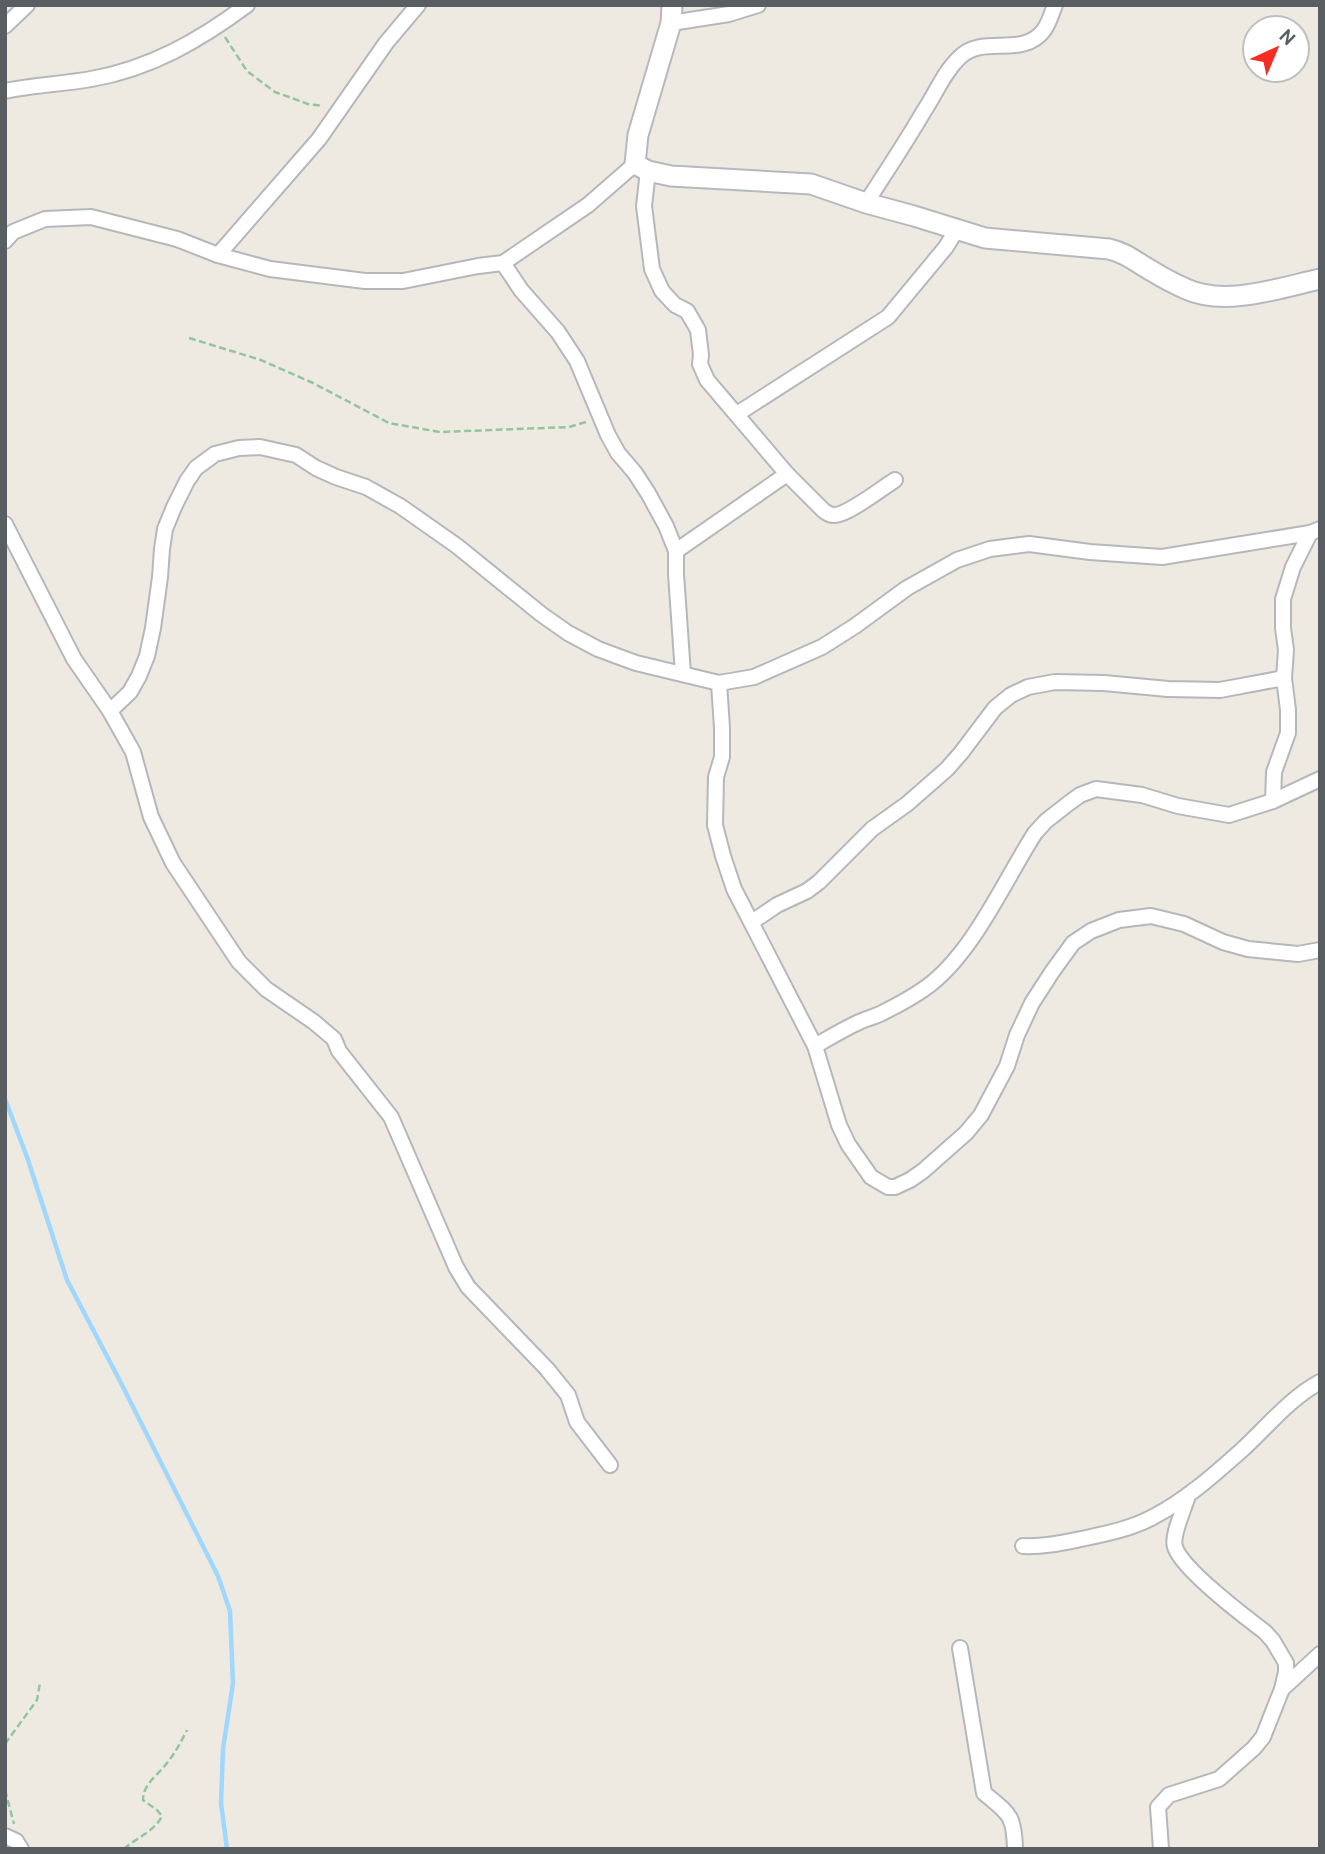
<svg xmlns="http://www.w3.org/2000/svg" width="1325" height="1854" font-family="Cabin,sans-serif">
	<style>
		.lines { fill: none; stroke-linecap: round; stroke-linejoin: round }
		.stream { stroke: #9fd7ff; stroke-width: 4.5 }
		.street-casing { stroke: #b4b8bd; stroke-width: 18 }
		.secondary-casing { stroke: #b5b9bf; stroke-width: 23 }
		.path { stroke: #93c6a0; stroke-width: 2.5; stroke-dasharray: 7 3.5; stroke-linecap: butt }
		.street { stroke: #fff; stroke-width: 14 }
		.secondary { stroke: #fff; stroke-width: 19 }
	</style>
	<rect width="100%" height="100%" fill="#eeeae1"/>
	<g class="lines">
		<path class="stream" d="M5 1099 27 1157 67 1280 120 1381 218 1576 230 1611 233 1683 223 1749 221 1803 227 1849"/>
		<g class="street-casing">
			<g id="street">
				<path d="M671 23 729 14 758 5"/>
				<path d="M5 26 27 5"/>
				<path d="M5 91C34 85 63 84 91 79 150 69 200 40 247 5"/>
				<path d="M648 171 644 206 652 269 662 291 675 305 687 311 698 330 701 355 700 364 707 380 787 474 824 511C829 514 829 515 835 515 849 514 882 488 895 480"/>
				<path d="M866 203C886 172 906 142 924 111 936 93 944 72 960 57 984 34 1022 59 1044 30 1049 23 1052 13 1055 5"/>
				<path d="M5 241 13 232 45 219 91 217 177 239 218 255 270 269 365 281H403L478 266 503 263 588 205 635 164"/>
				<path d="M218 255 319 139 386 43 418 5"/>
				<path d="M503 263 521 290 558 332 577 361 608 435 618 453 635 473 648 493 666 526 676 551V574L683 674"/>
				<path d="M737 414 888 317 946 247 957 229"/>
				<path d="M5 524 74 659 110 711 133 752 151 817 173 863 239 962 266 989 314 1022 334 1039 339 1051 391 1117 456 1267 468 1287 547 1369 568 1395 577 1422 610 1465"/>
				<path d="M676 551 787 474"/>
				<path d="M719 683 722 728V757L716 777 715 825 723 856 734 889 815 1046 839 1125 848 1144 871 1177 888 1187H895L910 1180 923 1171 966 1133 981 1115 1007 1066 1017 1035 1032 1003 1052 972 1073 943 1091 931 1119 920 1151 916 1184 924 1223 942 1248 949 1298 954 1320 950"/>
				<path d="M110 711 130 692 139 676 147 656 153 628 160 577 162 549 165 529 174 507 187 481 196 468 215 454 239 448 260 447 296 455 316 468 336 477 366 487 400 506 457 546 541 614 568 633 598 649 636 663 719 683 754 677 822 647 855 626 907 588 957 560 990 549 1029 544 1090 552 1162 557 1310 533 1320 529"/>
				<path d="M1273 801 1274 772 1288 733V710L1284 678 1286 650 1283 628V599L1293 567 1310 533"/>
				<path d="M752 922 777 905 807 891 819 882 872 829 907 804 947 769 961 753 995 708 1011 695 1028 687 1055 682 1104 683 1168 689 1220 690 1284 678"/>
				<path d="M815 1046C829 1038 842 1030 857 1023 865 1019 874 1017 882 1013 896 1006 911 998 924 989 972 956 1004 881 1035 833L1046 821 1069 803 1080 795 1096 789 1142 795 1178 806 1229 815 1273 801 1320 779"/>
				<path d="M1023 1546C1043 1547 1061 1543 1081 1539 1105 1534 1131 1529 1153 1517 1186 1500 1215 1474 1243 1449 1267 1427 1290 1398 1320 1382"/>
				<path d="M960 1648 984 1793C1009 1814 1014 1814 1015 1849"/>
				<path d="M1282 1689 1320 1654"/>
				<path d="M5 1836 16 1841 21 1849"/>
				<path d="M1161 1849 1158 1807 1169 1795 1219 1779 1254 1748 1263 1737 1282 1689 1286 1672V1663L1273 1641 1265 1632C1245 1617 1182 1569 1175 1547 1171 1535 1185 1508 1188 1495"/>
			</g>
		</g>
		<g class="secondary-casing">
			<path id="secondary" d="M672 5 671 23 638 135 635 164 648 171 671 176 811 184 866 203 914 216 985 238 1109 249C1127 253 1137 263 1152 271 1163 278 1175 284 1186 289 1226 307 1279 288 1320 279"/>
		</g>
		<g class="path">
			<path d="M225 37 247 71 275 92 308 104 323 106"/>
			<path d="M189 338 261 360 313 383 389 423 440 432 569 427 586 422"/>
			<path d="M5 1744 37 1700 40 1683"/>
			<path d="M5 1790 14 1824"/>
			<path d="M124 1849C136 1838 155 1831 162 1816L157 1810 143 1800C143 1784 158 1775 167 1763 175 1753 181 1742 187 1730"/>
		</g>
		<use href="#street" class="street"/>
		<use href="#secondary" class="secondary"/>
	</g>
	<rect width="1325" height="1854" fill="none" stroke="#595e63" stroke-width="14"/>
	<g transform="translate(1276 49) rotate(44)"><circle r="33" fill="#ffffff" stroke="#bdbfc1" stroke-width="2"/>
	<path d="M0-5L12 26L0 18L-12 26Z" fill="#f32d21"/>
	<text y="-10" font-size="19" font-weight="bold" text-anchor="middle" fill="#595e63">N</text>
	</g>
</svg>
